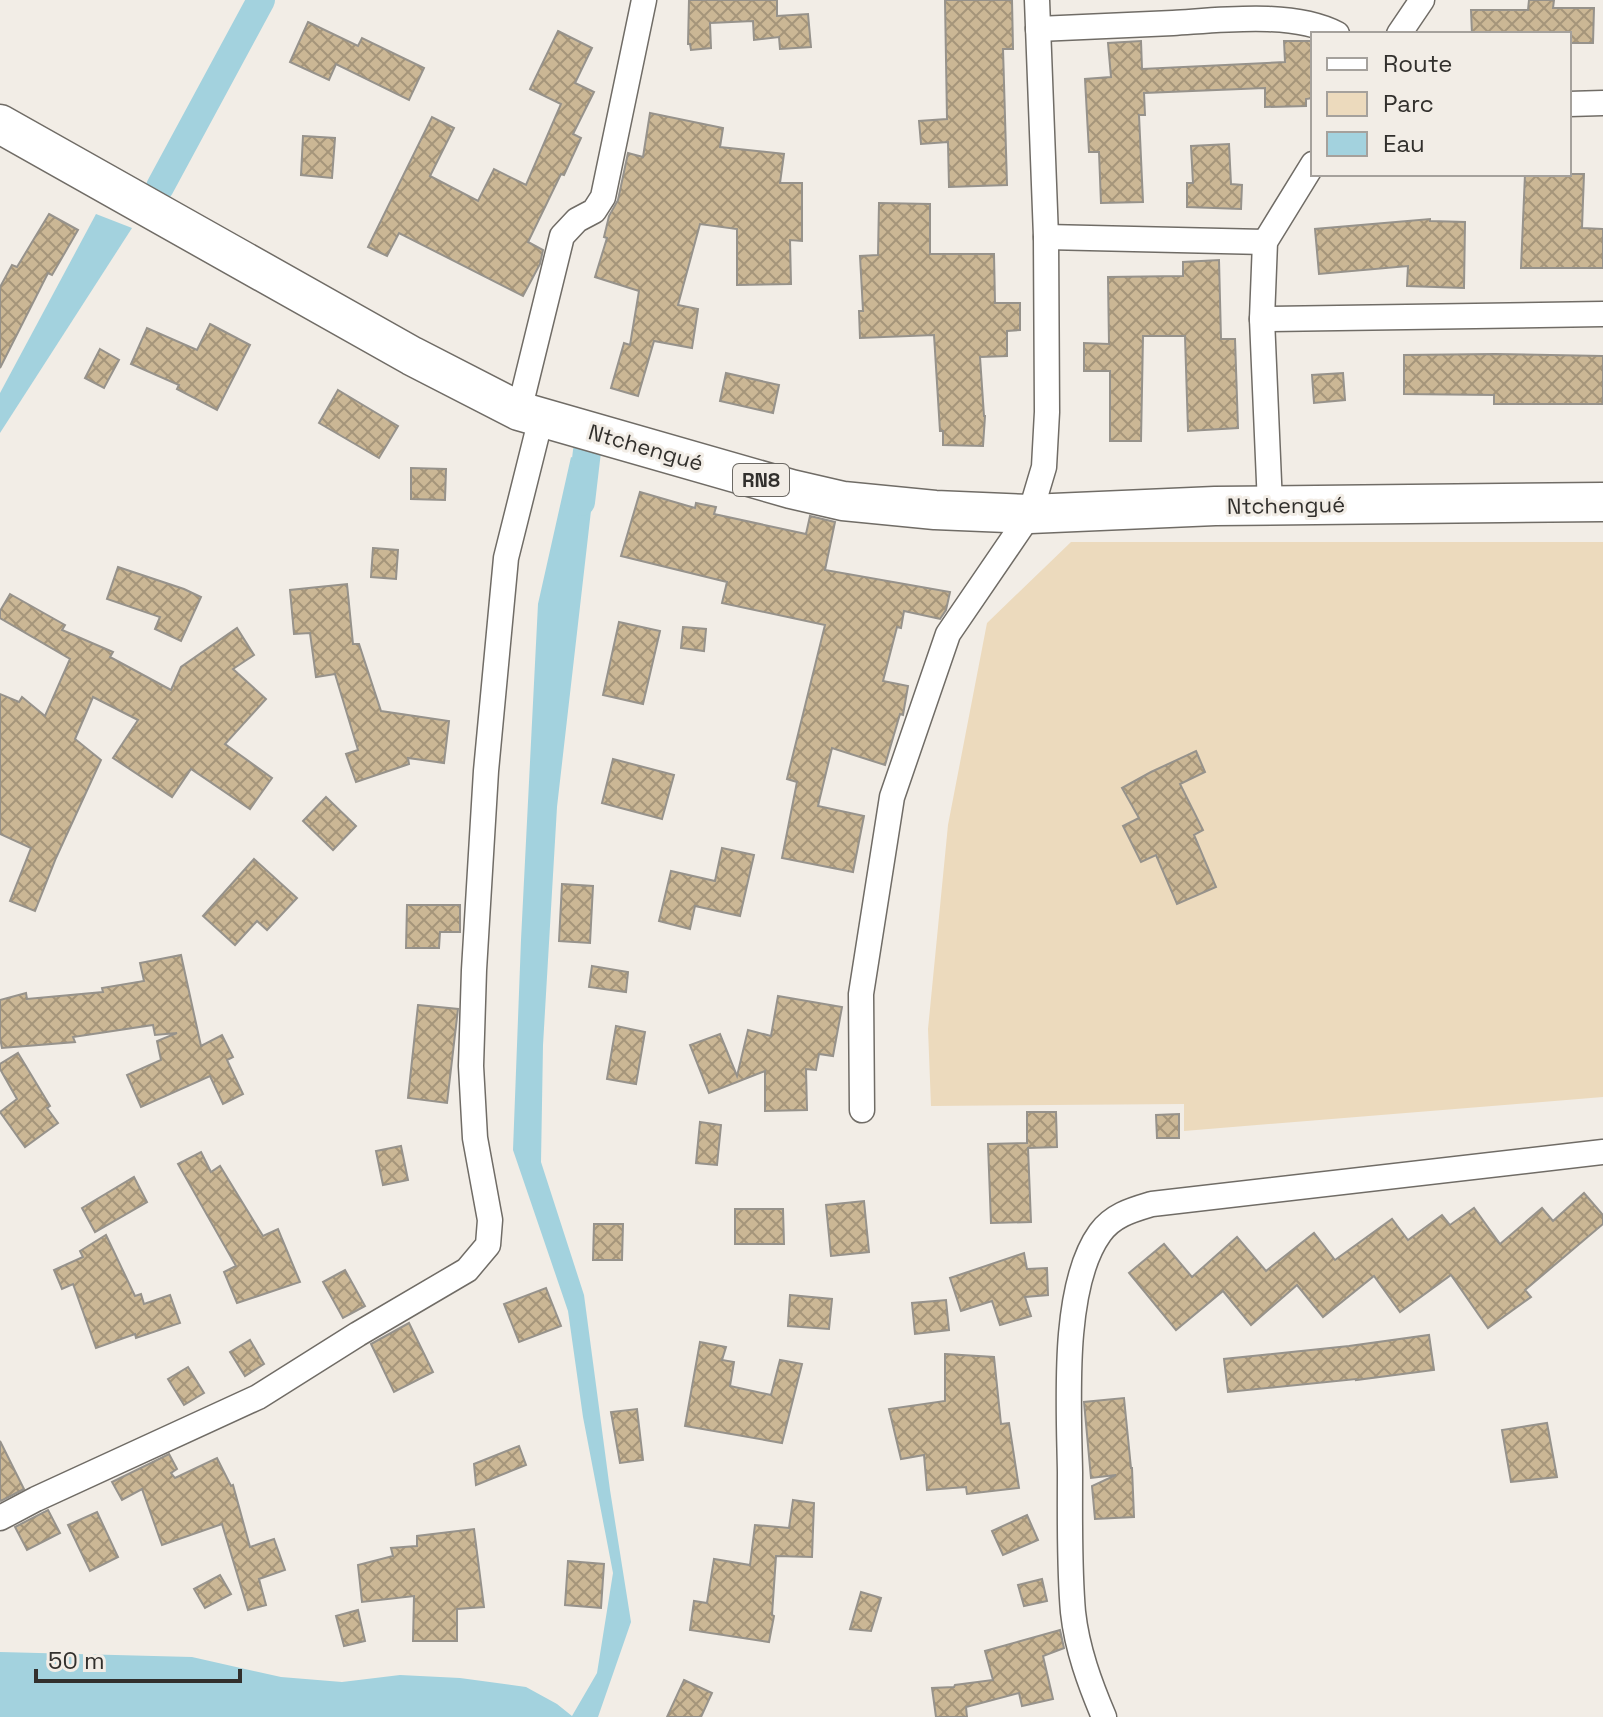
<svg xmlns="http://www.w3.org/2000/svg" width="1603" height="1717" font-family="'Space Grotesk',sans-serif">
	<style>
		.green { fill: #ecdabd }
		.water { fill: #a3d2de }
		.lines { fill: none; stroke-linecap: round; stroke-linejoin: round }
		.canal { stroke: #a3d2de; stroke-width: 28 }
		.building { fill: url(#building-cross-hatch); stroke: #96928b; stroke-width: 2 }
		.street-casing { stroke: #706c66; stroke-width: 27 }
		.primary-casing { stroke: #706c66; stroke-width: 41 }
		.street { stroke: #fff; stroke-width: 24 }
		.primary { stroke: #fff; stroke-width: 38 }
		.labels { text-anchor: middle; stroke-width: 6; stroke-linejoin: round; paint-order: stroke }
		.shield { fill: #f2ede6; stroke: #6c6964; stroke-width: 2 }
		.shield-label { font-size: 20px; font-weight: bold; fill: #32302d }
		.street-label { font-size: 22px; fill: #32302d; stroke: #f2ede6 }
	</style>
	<defs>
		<pattern id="building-cross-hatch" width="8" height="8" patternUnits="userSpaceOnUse" patternTransform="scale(2)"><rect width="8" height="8" fill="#cbb795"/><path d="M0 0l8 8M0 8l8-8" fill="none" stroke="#a5957a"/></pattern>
	</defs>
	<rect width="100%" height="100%" fill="#f2ede6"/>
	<path class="green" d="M1071 542H1603V1097L1184 1131V1104L931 1106 928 1029 948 825 987 623Z"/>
	<g class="water">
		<path d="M96 214 132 228 0 433V393Z"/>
		<path d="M571 457 596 467 557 807 543 1045 541 1162 584 1295 610 1490 631 1622 598 1717H0V1652L192 1657 281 1677 342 1682 400 1675 460 1678 526 1687 557 1704 572 1716 597 1673 613 1573 583 1417 568 1311 513 1150 521 940 538 604Z"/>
	</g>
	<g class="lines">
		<g class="canal">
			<path d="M160 187 261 0"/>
			<path d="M581 502 587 451"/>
		</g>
	</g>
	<g class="building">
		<path d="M689 0H777V16L808 14 811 47 780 49 779 37 754 40 753 21 710 23 711 48 691 50 690 44H688Z"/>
		<path d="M945 0H1012L1013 49H1003L1007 185 949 187 948 142 921 144 919 121 947 119Z"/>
		<path d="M1529 0H1554L1553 8H1594L1593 43H1569V34H1472L1471 10H1528Z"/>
		<path d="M308 22 358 46 362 38 424 68 409 100 336 64 329 80 290 62Z"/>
		<path d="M558 31 592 48 575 83 594 92 573 134 581 138 564 175 561 174 528 242 543 250 540 264 523 296 399 233 387 256 368 247 432 117 454 128 430 176 478 201 494 169 526 185 561 104 530 89Z"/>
		<path d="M1141 41 1142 69 1285 62 1284 41H1313V98L1306 99V106L1265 107V88L1144 93 1145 115H1139L1143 202 1101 203 1099 152H1089L1085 79 1111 77 1108 43Z"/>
		<path d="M650 113 723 128 720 147 784 154 780 183H802V241L790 240 791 284 737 285V229L700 224 678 305 698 309 692 348 654 341 638 396 611 388 624 343 630 345 639 291 595 277 607 238 604 237 609 216 618 200 628 153 643 157Z"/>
		<path d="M303 136 335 138 332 178 301 175Z"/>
		<path d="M1229 144 1231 184 1242 185 1241 209 1187 207V183H1193L1191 146Z"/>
		<path d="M1525 174H1584L1582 228 1603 229V268H1521Z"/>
		<path d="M879 203 930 204V254H994L995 303H1020V330L1007 331V356L980 357 984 416H985L983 446 943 445V431H940L934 335 860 338 859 311H863L860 256 878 255Z"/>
		<path d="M49 214 78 230 52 275 48 273 0 368V287L12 265 17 267Z"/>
		<path d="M1430 219V221L1465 222 1464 288 1407 286 1408 266 1319 274 1315 229Z"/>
		<path d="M1219 260 1221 339H1235L1238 428 1188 431 1185 336H1143L1141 441H1110V371H1084V343L1109 344 1108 277 1183 276V262Z"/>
		<path d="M210 324 250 345 217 410 177 389 179 385 131 364 147 328 197 350Z"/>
		<path d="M100 349 119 360 104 388 85 378Z"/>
		<path d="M1495 354 1603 356V404H1494V395L1404 394V355Z"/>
		<path d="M726 373 779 385 773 413 720 401Z"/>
		<path d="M1343 373 1345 400 1314 403 1312 375Z"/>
		<path d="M338 390 398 426 379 458 319 423Z"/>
		<path d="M411 468 446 469 445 500 411 499Z"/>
		<path d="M640 492 695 508 696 503 716 507 714 514 806 534 810 516 835 522 825 570 950 592 946 610 940 619 904 611 901 628 897 627 883 681 908 686 903 715 900 714 885 765 832 748 818 806 864 816 853 872 782 858 797 782 787 779 825 625 722 603 727 582 621 556Z"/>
		<path d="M373 548 398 550 396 579 371 577Z"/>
		<path d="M118 567 184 589 201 597 181 641 155 629 160 617 107 599Z"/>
		<path d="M347 584 353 644H359L381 711 449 721 444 763 408 758 409 764 356 782 346 754 358 750 335 674 316 677 310 633 294 634 290 590Z"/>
		<path d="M10 594 65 625 62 630 113 652 110 657 171 690 181 667 237 628 254 655 233 669 266 699 225 744 272 778 250 809 191 769 172 797 113 758 138 720 93 697 75 739 101 760 56 858 35 911 10 901 31 848 0 834V694L19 702 22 697 45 716 70 659 0 618V611Z"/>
		<path d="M619 622 660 631 643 704 603 695Z"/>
		<path d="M683 627 706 629 704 651 681 648Z"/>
		<path d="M1196 751 1205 772 1180 784 1203 830 1194 835 1216 887 1177 904 1156 855 1141 862 1123 826 1139 818 1122 788 1151 772Z"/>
		<path d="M613 759 674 775 662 819 602 803Z"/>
		<path d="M326 797 356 826 333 850 303 821Z"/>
		<path d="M722 848 754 855 740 916 695 906 690 929 659 921 671 871 715 881Z"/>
		<path d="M254 859 297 898 267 930 257 921 235 945 203 916Z"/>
		<path d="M562 884 593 886 590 943 559 941Z"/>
		<path d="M407 905H460V932H440L439 948H406Z"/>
		<path d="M181 955 201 1046 222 1035 233 1057 227 1060 243 1094 223 1104 210 1076 141 1107 127 1075 161 1060 157 1041 177 1033 155 1035 153 1025 73 1037 75 1042 2 1048 0 1038V1000L26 993 27 999 103 992 102 988 144 981 140 963Z"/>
		<path d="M592 966 628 972 626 992 589 987Z"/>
		<path d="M778 996 842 1007 833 1056 819 1054 816 1070 806 1069 807 1110 765 1111V1071L709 1093 690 1045 720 1034 737 1076 748 1030 771 1036Z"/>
		<path d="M418 1005 458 1009 447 1103 408 1098Z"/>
		<path d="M616 1026 645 1032 636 1084 607 1079Z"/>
		<path d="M18 1053 50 1106 47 1108 58 1123 25 1147 0 1112 17 1099 0 1069V1064Z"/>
		<path d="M1027 1112H1056L1057 1147 1028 1148 1031 1222 991 1223 988 1144 1027 1143Z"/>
		<path d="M1179 1114V1138H1157L1156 1115Z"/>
		<path d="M700 1122 721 1125 717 1165 696 1163Z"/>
		<path d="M401 1146 408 1180 383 1185 376 1151Z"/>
		<path d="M201 1152 211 1172 220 1166 263 1236 278 1229 300 1282 237 1303 224 1272 236 1266 178 1164Z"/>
		<path d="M134 1177 147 1202 95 1232 82 1208Z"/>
		<path d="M1584 1193 1603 1215V1224L1525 1290 1531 1297 1488 1328 1451 1275 1400 1312 1374 1276 1323 1317 1297 1285 1251 1325 1223 1291 1176 1330 1129 1273 1164 1244 1192 1277 1237 1237 1266 1271 1314 1233 1335 1260 1392 1219 1408 1240 1442 1215 1450 1225 1474 1208 1500 1244 1542 1208 1553 1221Z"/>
		<path d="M864 1201 869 1252 831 1256 826 1205Z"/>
		<path d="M735 1209H783L784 1244H735Z"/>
		<path d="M594 1224H623L622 1260H593Z"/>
		<path d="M106 1235 135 1296 141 1294 144 1304 170 1295 180 1323 136 1338 135 1334 96 1348 73 1284 62 1289 54 1270 83 1257 80 1251Z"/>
		<path d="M1024 1253 1027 1269 1047 1268 1048 1295 1025 1297 1031 1316 1000 1325 992 1301 961 1311 950 1278Z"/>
		<path d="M345 1270 365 1306 343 1318 323 1282Z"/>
		<path d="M546 1288 561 1326 519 1342 504 1304Z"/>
		<path d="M790 1295 832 1299 829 1329 788 1326Z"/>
		<path d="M946 1300 949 1330 915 1334 912 1303Z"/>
		<path d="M409 1323 433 1372 394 1392 371 1344Z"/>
		<path d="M1429 1335 1434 1370 1356 1380V1379L1228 1392 1224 1359 1349 1346Z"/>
		<path d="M250 1340 264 1364 245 1376 230 1352Z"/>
		<path d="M700 1342 726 1347 722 1360 734 1362 730 1386 771 1395 780 1360 802 1364 782 1443 685 1426Z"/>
		<path d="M945 1354 994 1357 1001 1424 1009 1423 1019 1488 967 1494 966 1487 927 1490 924 1455 901 1459 889 1409 945 1401Z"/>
		<path d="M188 1367 204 1393 184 1405 168 1379Z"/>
		<path d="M1124 1398 1131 1468H1132L1134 1517 1095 1519 1092 1486 1116 1475 1091 1478 1084 1402Z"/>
		<path d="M637 1409 643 1460 620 1463 611 1412Z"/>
		<path d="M1547 1423 1557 1477 1511 1482 1502 1430Z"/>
		<path d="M0 1441 24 1489 1 1501 0 1499Z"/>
		<path d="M519 1446 526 1465 476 1485 474 1464Z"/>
		<path d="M169 1454 177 1469 171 1473 175 1478 217 1458 231 1486 233 1485 250 1547 274 1539 285 1570 259 1579 266 1605 248 1610 222 1524 162 1545 142 1489 122 1500 112 1482Z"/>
		<path d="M793 1500 814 1503 812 1557 776 1556 772 1615 774 1616 769 1642 690 1630 694 1601 707 1603 714 1559 750 1565 755 1525 789 1528Z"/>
		<path d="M48 1510 60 1533 27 1550 15 1527Z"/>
		<path d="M97 1512 118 1557 90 1571 68 1525Z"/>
		<path d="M1027 1515 1038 1540 1003 1555 992 1531Z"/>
		<path d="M474 1529 484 1607 457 1609V1641H413L414 1596 362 1602 358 1565 393 1556 391 1548 417 1546V1536Z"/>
		<path d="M568 1561 604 1564 601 1608 565 1605Z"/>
		<path d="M220 1575 231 1594 205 1608 194 1589Z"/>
		<path d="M1042 1579 1047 1601 1024 1606 1018 1585Z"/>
		<path d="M861 1592 881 1598 871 1631 850 1629Z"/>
		<path d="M358 1610 365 1641 344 1646 336 1616Z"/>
		<path d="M1060 1630 1064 1648 1043 1656 1053 1699 1022 1706 1019 1693 966 1707 967 1717H936L932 1688 954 1687 955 1685 993 1680 985 1651Z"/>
		<path d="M684 1680 712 1693 701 1717H667Z"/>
	</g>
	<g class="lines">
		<g class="street-casing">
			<g id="street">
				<path d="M1038 29C1083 27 1128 25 1173 23 1222 20 1293 11 1337 34"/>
				<path d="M1399 34 1422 0"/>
				<path d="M1569 104 1603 103"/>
				<path d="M1046 237 1265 242"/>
				<path d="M1262 319 1603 314"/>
				<path d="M519 411 562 236 577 220 594 211 603 197 644 0"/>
				<path d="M1270 505 1262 319 1265 242 1313 164"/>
				<path d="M862 1110 861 994 892 797 948 634 1030 514 1044 467 1047 412 1046 237 1037 0"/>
				<path d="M0 1518 36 1499 258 1397 358 1334 467 1270 488 1245 490 1220 475 1138 471 1066 474 970 486 771 506 558 541 418"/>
				<path d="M1104 1717C1090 1684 1077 1649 1073 1612 1069 1566 1070 1518 1070 1472 1069 1406 1061 1287 1100 1233 1113 1215 1132 1210 1152 1204L1603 1152"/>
			</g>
		</g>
		<g class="primary-casing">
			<path id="primary" d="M0 124 412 356 519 411 791 489 843 501 935 510 1030 514 1215 506 1603 502"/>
		</g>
		<use href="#street" class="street"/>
		<use href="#primary" class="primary"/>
	</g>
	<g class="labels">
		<rect class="shield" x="733" y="464" width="56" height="32" rx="6"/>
		<g class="shield-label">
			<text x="761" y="487">RN8</text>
		</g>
		<g class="street-label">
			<text transform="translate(646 447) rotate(16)" y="8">Ntchengué</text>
			<text transform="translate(1286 505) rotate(-1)" y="8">Ntchengué</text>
		</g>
	</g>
	<rect x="1311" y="32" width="260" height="144" fill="#f2ede6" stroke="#a5a19c" stroke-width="2"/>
	<rect x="1327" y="58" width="40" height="12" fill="#ffffff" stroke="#a5a19c" stroke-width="2"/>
	<text x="1383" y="72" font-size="24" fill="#32302d">Route</text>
	<rect x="1327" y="92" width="40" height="24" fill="#ecdabd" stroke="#a5a19c" stroke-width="2"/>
	<text x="1383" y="112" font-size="24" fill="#32302d">Parc</text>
	<rect x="1327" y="132" width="40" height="24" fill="#a3d2de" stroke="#a5a19c" stroke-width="2"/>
	<text x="1383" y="152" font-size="24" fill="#32302d">Eau</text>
	<path d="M36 1669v12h204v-12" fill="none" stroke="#32302d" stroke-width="4"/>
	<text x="48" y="1669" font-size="24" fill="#32302d" stroke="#f2ede6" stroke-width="6" paint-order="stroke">50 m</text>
</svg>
